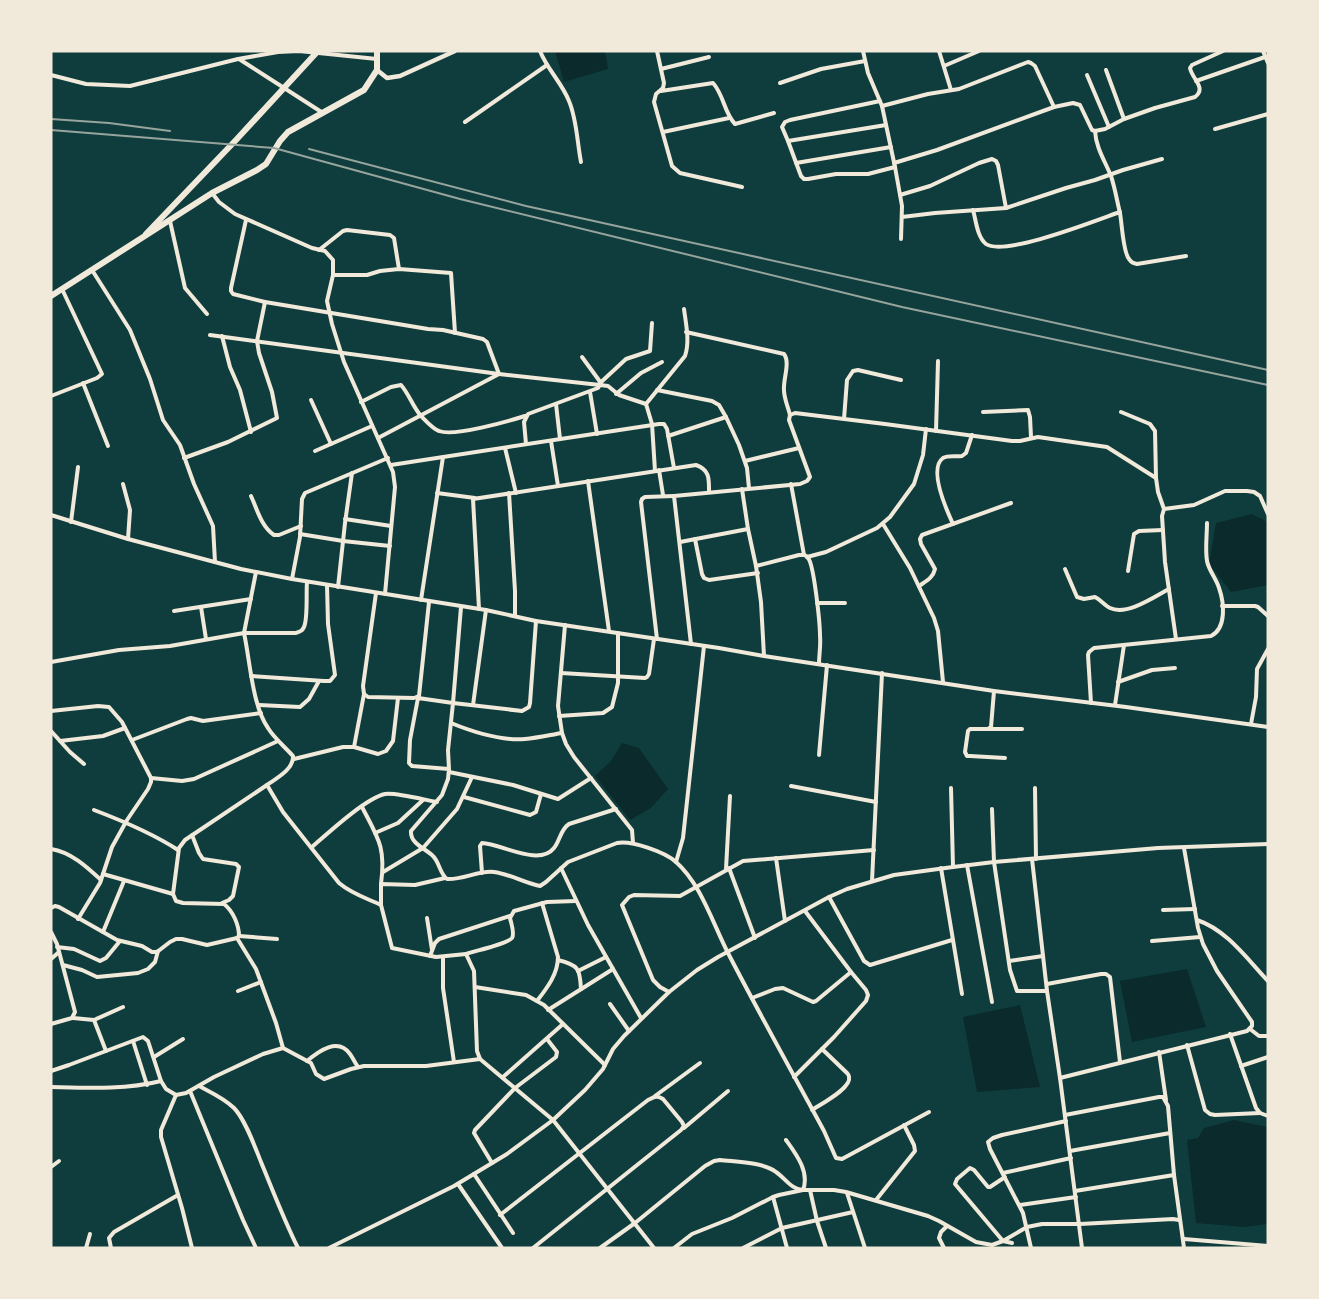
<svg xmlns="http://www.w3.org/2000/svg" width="1319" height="1299" font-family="Rubik,sans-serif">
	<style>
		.water { fill: #0a2a2b }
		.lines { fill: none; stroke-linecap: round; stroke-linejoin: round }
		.minor { stroke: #f1e9da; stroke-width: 4 }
		.tertiary { stroke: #f1e9da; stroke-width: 4.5 }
		.primary { stroke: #f1e9da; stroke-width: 6 }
		.trunk { stroke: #f1e9da; stroke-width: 6 }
		.rail { stroke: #97a49c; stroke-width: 2 }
	</style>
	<rect width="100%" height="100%" fill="#0f3d3e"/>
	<g class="water">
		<path d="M555 51H605L608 69 564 82Z"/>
		<path d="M1252 514 1268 522V585L1231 592 1209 564 1216 523Z"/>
		<path d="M622 743 639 748 668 789 651 808 630 820 595 776 611 761Z"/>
		<path d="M1187 969 1206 1027 1132 1042 1120 981Z"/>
		<path d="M1020 1005 1040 1087 977 1092 963 1017Z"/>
		<path d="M1234 1120 1267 1127 1268 1130V1224L1244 1227 1196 1223 1187 1140 1198 1138 1204 1128Z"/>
	</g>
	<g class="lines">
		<g class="minor">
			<path d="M540 51C547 69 562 83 569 101 577 120 577 142 581 162"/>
			<path d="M657 51 664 83 663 88 656 94 654 102 672 166 680 173 742 187"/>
			<path d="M863 51 868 73 882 106 895 167 902 206 901 239"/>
			<path d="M939 51 951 90"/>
			<path d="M1263 51 1268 63"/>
			<path d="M239 59 323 113"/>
			<path d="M944 66 979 51"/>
			<path d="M661 69 709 57"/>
			<path d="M1106 70 1124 119"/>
			<path d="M51 75 86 84 130 86 238 59 278 52 299 51 377 59"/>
			<path d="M1087 75 1109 127"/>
			<path d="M1196 81 1265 57"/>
			<path d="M780 83 821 69 865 61"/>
			<path d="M661 91 713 83C724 95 724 113 735 124L774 113"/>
			<path d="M880 101 790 120 785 122 782 127 788 141 801 176 804 179H808L836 174H868L895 167"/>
			<path d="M882 106 928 94 959 89 1028 62 1031 63 1035 66 1054 107"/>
			<path d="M465 122 547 65"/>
			<path d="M1215 129 1268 114"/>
			<path d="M1095 131C1096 148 1105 161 1111 176 1115 188 1117 201 1120 213 1122 224 1123 252 1129 259 1132 263 1133 263 1137 264L1186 256"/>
			<path d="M663 132 729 118"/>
			<path d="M788 141 886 125"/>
			<path d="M796 163 891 147"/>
			<path d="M894 163 937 150 1054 107 1073 103 1080 105 1092 130 1095 131 1105 129 1124 119 1155 108 1195 97C1207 88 1192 79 1190 68L1192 65 1223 51"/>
			<path d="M212 193 219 202 235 214 312 248 325 251 333 260V275L327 301 332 324 344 362 393 472 395 487 385 594"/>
			<path d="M900 195 930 186 979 163 992 159 996 161 998 165 1006 208"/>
			<path d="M973 210C976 220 977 237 986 244 1004 257 1097 220 1120 212"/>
			<path d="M902 217 935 213 1006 208 1066 188 1095 180 1123 170 1162 159"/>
			<path d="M246 220 231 288V291L233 294 265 302 428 329 443 330 483 339 487 342 499 374 378 438"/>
			<path d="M170 221 185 288 207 314"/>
			<path d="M319 250 343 231 347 230 390 235 394 238 399 269"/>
			<path d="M92 270 130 330 150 379 163 420 180 445 194 484 213 526 215 562"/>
			<path d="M333 275H367L380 271 399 269 451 273 455 333"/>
			<path d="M686 332 784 354C790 362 784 377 784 387 783 397 788 406 790 415"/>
			<path d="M210 335 499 374 600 385 598 388 528 414 524 422 526 444"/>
			<path d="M222 336 230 367 240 390 251 432"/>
			<path d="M582 357 601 383"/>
			<path d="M83 383 108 446"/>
			<path d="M599 384 626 359 650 351 652 323"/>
			<path d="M600 385 608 386 619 395 646 404 652 424 655 471"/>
			<path d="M657 390 712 401 719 405 726 417 739 445 747 468 749 488"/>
			<path d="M590 392 597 434"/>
			<path d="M616 394 641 373 662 362"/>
			<path d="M51 396 97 378 102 374 62 289"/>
			<path d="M311 400 331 444"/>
			<path d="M361 402 391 387 401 385C409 394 413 407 421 416 426 421 433 429 439 431 454 437 509 421 525 416"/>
			<path d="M556 404 560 439"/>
			<path d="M646 404 685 356C690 342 686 324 684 309"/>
			<path d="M983 412 1028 410 1030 417 1031 437"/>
			<path d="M1121 412 1150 424 1155 431 1156 478 1158 492 1164 509"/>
			<path d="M844 419 847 380 853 371 858 370 901 380"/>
			<path d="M936 431 938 361"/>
			<path d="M668 436 726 417"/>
			<path d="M551 441 558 486"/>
			<path d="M505 448 516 493"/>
			<path d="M315 451 372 426"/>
			<path d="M184 458 228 442 277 418 272 392 259 353 257 341 265 302"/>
			<path d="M745 461 799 448"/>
			<path d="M391 465 659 424H664L667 429 674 468"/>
			<path d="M659 470 663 495"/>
			<path d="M588 481 609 631"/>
			<path d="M123 484 130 510 128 539"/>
			<path d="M791 484 804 555"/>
			<path d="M742 489 748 529 756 566"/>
			<path d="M437 493 475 498"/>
			<path d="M509 493 515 591V616"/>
			<path d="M251 496C257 509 261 526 274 535H279L301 526"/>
			<path d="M51 515 128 539 241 569 292 579 486 610 536 621 719 648 764 656 994 691 1126 707 1268 727"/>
			<path d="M345 519 391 526"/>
			<path d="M71 522 78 467"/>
			<path d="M883 524 910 568 934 618 938 631 943 682"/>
			<path d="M953 524C947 511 928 469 943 458 948 455 957 457 962 456L966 453 972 435"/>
			<path d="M300 534 343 541 390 546"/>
			<path d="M695 539 702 574 704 578 709 580 758 573"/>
			<path d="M680 542 748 529"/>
			<path d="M807 557 826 552 877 528 890 517 914 484 923 455 926 429"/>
			<path d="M1065 569 1077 597 1084 599 1095 597C1101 600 1105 606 1110 608 1127 616 1154 597 1169 589"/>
			<path d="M1128 571 1134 534 1139 531 1163 530"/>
			<path d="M292 579 300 537 302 499 305 493 388 458"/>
			<path d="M307 582C306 592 308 619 304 627 302 631 301 631 296 633H244C250 660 252 705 268 728 274 738 285 747 293 756 294 769 277 778 267 785L283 812 339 883C352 894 366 898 381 905L392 948 436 957 466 954"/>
			<path d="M919 586C926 581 933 578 935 569L921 544 920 539 922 535 1011 503"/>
			<path d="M338 587 345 523 352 473"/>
			<path d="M376 593 363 686 364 694 368 697 414 698 419 696 429 602"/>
			<path d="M421 600 443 457"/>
			<path d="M817 603H845"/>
			<path d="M1222 606H1255L1258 607 1268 616"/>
			<path d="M201 607 206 639"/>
			<path d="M461 607 453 703 522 711 529 707 530 703 536 621"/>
			<path d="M479 609 473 499 696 465C710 470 709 479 709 492"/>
			<path d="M174 611 251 599"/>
			<path d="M565 625 558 706 562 733 566 744 574 757 632 830 633 843"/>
			<path d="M657 639 641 502 642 499 645 497 674 496"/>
			<path d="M1176 639 1165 562 1162 516 1164 509 1194 505 1225 491H1247L1254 492 1260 496 1268 514"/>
			<path d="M691 644 674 496 800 484 807 481 810 477 789 420 790 415 795 413 885 424 1012 441H1020L1038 437 1107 447 1156 478"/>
			<path d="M764 656 761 602 756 566 799 555C803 555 805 554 808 558 814 564 820 624 820 636 821 645 819 655 819 664"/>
			<path d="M51 662 119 650 170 646 244 633 256 572"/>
			<path d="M561 673 645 678 647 677 649 674 654 639"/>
			<path d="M251 676 324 681H330L335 675 328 624 327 585"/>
			<path d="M1118 682 1152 670 1175 668"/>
			<path d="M994 691 991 727 988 729H970L968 731 965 752 967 756H970L1005 758"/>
			<path d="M1091 703 1088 655 1089 652 1094 648 1211 636C1227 628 1224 602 1219 588 1216 578 1209 571 1207 561 1205 549 1207 535 1207 523"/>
			<path d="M259 705 300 707 309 699 319 681"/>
			<path d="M473 705 486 610"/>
			<path d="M1115 705 1124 645"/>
			<path d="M51 711 98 706 109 707 122 722 151 778V782L148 789 127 820 112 847 100 883 78 919"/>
			<path d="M559 716 603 713 612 707 618 683V633"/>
			<path d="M451 723C473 732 500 741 525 739 537 738 550 735 562 733"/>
			<path d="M1251 724 1256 697 1257 669 1268 649"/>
			<path d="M989 729H1022"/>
			<path d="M51 731 70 752 84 764"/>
			<path d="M132 740 187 719 191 718 203 721 261 713"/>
			<path d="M60 741 103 736 125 728"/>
			<path d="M354 747 364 694"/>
			<path d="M819 755 827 665"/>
			<path d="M294 759 343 747H354L378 754 386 751 393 741 398 698"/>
			<path d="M449 769 412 766 409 763 410 740 418 698 453 703 448 750 449 769 448 779 442 795 411 831C410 843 424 848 432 855 440 862 439 873 447 879 463 880 479 870 494 872 510 874 524 883 540 886L546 882 568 862 617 843C631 840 665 852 676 862 701 884 713 924 728 953 759 1013 792 1072 824 1131L836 1158 842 1159 929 1112"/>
			<path d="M449 772 513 785 558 799 591 778"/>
			<path d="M151 778 182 781 194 779 278 741"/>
			<path d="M791 786 876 802"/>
			<path d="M951 788 953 867"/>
			<path d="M1035 788 1036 859"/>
			<path d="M464 797 530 815 536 812 541 794"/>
			<path d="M362 807C378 838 386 847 381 884"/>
			<path d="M992 809 994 862 1010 970 1017 991H1047"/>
			<path d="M94 810C123 821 152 833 178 850"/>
			<path d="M375 833 398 823 423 800"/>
			<path d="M192 835 199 853 203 859 236 864 239 867 233 896 229 900 222 903"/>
			<path d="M312 847C328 833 366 798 385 794 395 792 425 800 437 802"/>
			<path d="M51 849C71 852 87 867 101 880"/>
			<path d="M776 858 785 921"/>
			<path d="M1032 859 1047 991 1060 1078 1082 1248"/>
			<path d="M676 862 683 838 704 646"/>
			<path d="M967 865 992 1002"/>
			<path d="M561 868 588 925 641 1018"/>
			<path d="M729 868 755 938"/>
			<path d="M941 868 962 994"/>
			<path d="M726 869 730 796"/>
			<path d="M383 872 423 848 457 809 472 777"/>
			<path d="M482 873 480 846 482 843C502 844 539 867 554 848 560 841 560 830 569 824L616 809"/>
			<path d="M103 874 173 894"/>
			<path d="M872 881 882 673"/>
			<path d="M829 897 864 961 870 965 952 940"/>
			<path d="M576 901 547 902 514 911 510 918C511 923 515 933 512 938 508 944 474 951 466 954L474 971 477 1051 480 1059 553 1120 654 1248"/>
			<path d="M381 905V884L415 885 445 878"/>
			<path d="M51 908 55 906 59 907 117 940 142 946 152 952H157L170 942 176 939H182L207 945 237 938 239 936C239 925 233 911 224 904L183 903 176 901 173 894 179 848 185 840 267 785"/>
			<path d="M1163 910 1195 909"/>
			<path d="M427 918 432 950"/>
			<path d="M1197 920C1227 930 1247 959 1268 981"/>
			<path d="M51 932 57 944 75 1012 72 1018 51 1024"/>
			<path d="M103 932 124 881"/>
			<path d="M239 936 277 939"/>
			<path d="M237 938 256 969 276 1023 283 1048 311 1063 316 1074 324 1079 351 1069 364 1066H426L480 1059"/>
			<path d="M1152 941 1200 937"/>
			<path d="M57 947 74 949 100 961 106 958 120 941"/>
			<path d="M430 956 435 943 439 939 510 916"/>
			<path d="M443 957V988L454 1062"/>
			<path d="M51 959 59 952"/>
			<path d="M558 960C578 965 580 968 581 989"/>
			<path d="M1009 961 1043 956"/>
			<path d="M63 965 82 970 97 977 138 973 148 969 155 962 158 951"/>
			<path d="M578 971 606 957"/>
			<path d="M1047 984 1101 974H1106L1110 977 1120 1062"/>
			<path d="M475 987 526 995 544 1005 605 1065"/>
			<path d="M238 991 261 982"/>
			<path d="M669 992 660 987 653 980 622 905 629 897 634 895 680 896 743 861 874 850"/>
			<path d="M752 998 775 989 783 988 813 1002 816 1001 851 972"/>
			<path d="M537 1001C547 988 558 974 558 957L542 903"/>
			<path d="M610 1004 629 1031"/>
			<path d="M548 1010 613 969"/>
			<path d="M73 1018 94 1020 123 1007"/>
			<path d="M94 1020 106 1051"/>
			<path d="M1250 1029 1259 1036H1268"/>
			<path d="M1230 1034 1256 1108 1260 1113 1268 1116"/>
			<path d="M133 1041 147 1085"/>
			<path d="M1187 1045 1205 1110 1210 1114 1215 1115 1260 1113"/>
			<path d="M1159 1052 1166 1100"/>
			<path d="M154 1057 183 1039"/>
			<path d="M307 1061C319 1051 338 1037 350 1054 353 1058 355 1063 358 1067"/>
			<path d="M1241 1066 1268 1057"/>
			<path d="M51 1071 69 1065 143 1037 148 1041 161 1081 166 1089 176 1095 186 1093 214 1077 263 1054 283 1048"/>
			<path d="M503 1077 563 1024"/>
			<path d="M794 1077 834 1037 866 1001 868 995 866 990 851 972 805 911"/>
			<path d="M1060 1078 1247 1031 1252 1026V1022L1217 971 1203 944 1198 928 1184 848"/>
			<path d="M199 1086C210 1092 224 1098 234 1108 245 1119 255 1147 261 1162 273 1191 284 1220 298 1248"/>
			<path d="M51 1087C88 1088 125 1090 161 1081"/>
			<path d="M190 1091 243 1220 256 1248"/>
			<path d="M176 1095 161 1130V1137L182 1208 192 1248"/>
			<path d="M655 1096 700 1063"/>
			<path d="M812 1110C821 1104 852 1088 849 1077 849 1075 848 1074 847 1073L822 1049"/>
			<path d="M1065 1115 1159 1097H1163L1168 1106 1174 1175"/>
			<path d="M684 1128 728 1091"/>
			<path d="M1070 1151 1170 1133"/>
			<path d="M492 1163 474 1133 475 1130 515 1088 556 1057 557 1052 547 1039"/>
			<path d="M51 1167 59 1161"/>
			<path d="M1003 1173 1071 1158"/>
			<path d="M474 1174 513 1233"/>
			<path d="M1005 1177 990 1187H988L974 1170 970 1168 957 1179 955 1184 1003 1241 1012 1243"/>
			<path d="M458 1184 502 1248"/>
			<path d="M810 1190 817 1221 826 1248"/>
			<path d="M1075 1191 1174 1175 1184 1248"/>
			<path d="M847 1193 865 1248"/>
			<path d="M773 1197 787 1248"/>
			<path d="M876 1200 915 1151 914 1145 904 1125"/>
			<path d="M1020 1205 1076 1197"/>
			<path d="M500 1215 648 1100C654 1097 657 1095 663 1099L682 1122 684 1126 681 1130 533 1248"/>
			<path d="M1184 1239 1268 1246"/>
			<path d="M86 1248 90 1234"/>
			<path d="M111 1248 109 1238 114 1232 178 1195"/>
			<path d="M329 1248 454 1186 507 1154 553 1120 585 1090 603 1069 613 1049 624 1036 669 992 697 970 718 957 829 897 847 889 894 875 953 867 994 862 1158 848 1268 844"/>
			<path d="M600 1248 635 1223 705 1166 714 1161 720 1160C736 1162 763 1162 776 1172 785 1178 792 1190 803 1190 810 1172 796 1154 786 1140"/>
			<path d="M674 1248 692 1234 732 1218 773 1197 779 1195 803 1190H834L846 1192 928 1216 939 1221 976 1242 992 1245 1003 1241 1027 1227 1042 1224H1080L1173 1219 1179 1220"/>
			<path d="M743 1248 782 1228 853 1212"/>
			<path d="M944 1248 939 1238 941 1232 947 1226"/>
			<path d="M1031 1248 1023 1213 990 1149 988 1142 993 1138 1002 1135 1066 1121"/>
		</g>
		<path class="tertiary" d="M377 70 387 78 400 76 455 51"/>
		<path class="primary" d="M146 234 236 140 318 51"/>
		<path class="trunk" d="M51 296 212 193 257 170 266 164 280 141 288 132 364 90 377 70V51"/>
		<g class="rail">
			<path d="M51 119 109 123 170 131"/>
			<path d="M51 130 274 148 460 199 902 307 1268 385"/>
			<path d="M309 149 526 206 1268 370"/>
		</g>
	</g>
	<rect width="1319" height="1299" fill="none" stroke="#f1e9da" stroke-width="105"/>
</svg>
